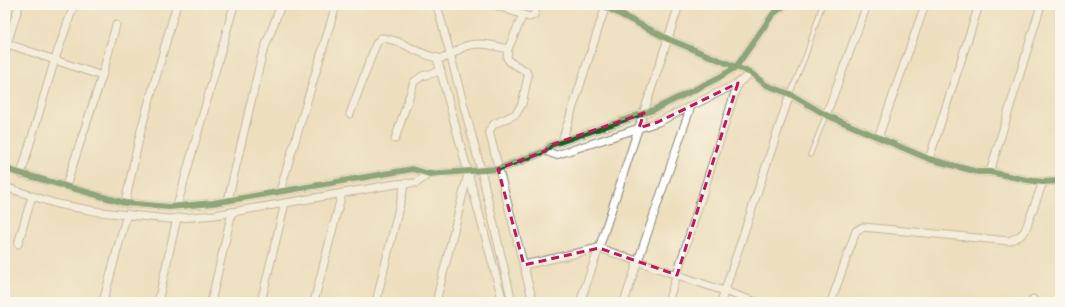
<svg xmlns="http://www.w3.org/2000/svg" width="1065" height="307" font-family="'IM FELL French Canon',serif">
	<style>
		.lines { fill: none; stroke-linecap: round; stroke-linejoin: round }
		.service-casing { stroke: #8c8574; stroke-width: 5.5 }
		.minor-casing { stroke: #8c8574; stroke-width: 9 }
		.service { stroke: #fff; stroke-width: 3.5 }
		.minor { stroke: #fff; stroke-width: 7 }
		.cycleway-casing { stroke: #fbf7ec; stroke-width: 8 }
		.cycleway { stroke: #1b5e20; stroke-width: 6 }
		.marked { fill: none; stroke: #c2185b; stroke-width: 3; stroke-dasharray: 8 5; stroke-linejoin: round }
	</style>
	<rect width="100%" height="100%" fill="#fbf7ec"/>
	<filter id="ink" filterUnits="userSpaceOnUse"><feTurbulence type="fractalNoise" baseFrequency=".025" numOctaves="2"/><feDisplacementMap in="SourceGraphic" scale="8" xChannelSelector="R" yChannelSelector="G"/><feConvolveMatrix kernelMatrix="1 2 1 2 8 2 1 2 1" color-interpolation-filters="sRGB"/></filter>
	<filter id="wash" filterUnits="userSpaceOnUse"><feTurbulence type="fractalNoise" baseFrequency=".012" numOctaves="4" result="noise"/><feDisplacementMap in="SourceGraphic" scale="16" xChannelSelector="R" yChannelSelector="G"/><feGaussianBlur stdDeviation="0.9" result="paint"/><feColorMatrix in="noise" values="0 0 0 0 0 0 0 0 0 0 0 0 0 0 0 0 0 1.4 0 .05"/><feComposite in="paint" operator="in"/></filter>
	<g filter="url(#wash)">
		<rect width="100%" height="100%" fill="#eddfbd"/>
	</g>
	<g filter="url(#ink)">
		<g class="lines">
			<g class="service-casing">
				<g id="service">
					<path d="M790 94 806 55 822 5"/>
					<path d="M810 155 826 115"/>
				</g>
			</g>
			<g class="minor-casing">
				<g id="minor">
					<path d="M437 5 481 170 512 302"/>
					<path d="M495 5 529 17 534 15 537 5"/>
					<path d="M602 5 668 39 751 73 766 85 790 94 826 115 929 159 978 172H990L1027 180 1043 182 1060 181"/>
					<path d="M523 15 508 49 507 58 510 62 526 71 528 76 522 104 516 114 494 124 489 131 533 302"/>
					<path d="M5 43 102 76 66 186"/>
					<path d="M5 51 19 5"/>
					<path d="M437 58 503 302"/>
					<path d="M102 76 116 25"/>
					<path d="M350 114 376 44 381 38C402 39 418 55 438 58 449 60 457 49 466 46 479 41 495 46 508 49"/>
					<path d="M826 115 867 5"/>
					<path d="M878 138 925 5"/>
					<path d="M395 139 414 82 422 76 441 71"/>
					<path d="M562 141 606 5"/>
					<path d="M545 151 556 155 658 122 738 83 751 73"/>
					<path d="M929 159 979 5"/>
					<path d="M5 169 125 203 169 207 213 203 413 169 429 174 498 169 545 151 551 145 653 110 718 78 736 67 773 14 785 5"/>
					<path d="M990 172 1041 5"/>
					<path d="M21 174 55 59 74 5"/>
					<path d="M5 187 57 204 100 212 169 219 215 215 396 184 416 183 429 174"/>
					<path d="M280 191 336 5"/>
					<path d="M228 200 262 55 281 5"/>
					<path d="M125 203 141 130 176 7"/>
					<path d="M177 206 234 5"/>
					<path d="M18 244 32 196"/>
					<path d="M524 265 599 248 679 5"/>
					<path d="M103 302 127 214"/>
					<path d="M158 302 177 218"/>
					<path d="M211 302 232 212"/>
					<path d="M261 302 285 203"/>
					<path d="M314 302 342 193"/>
					<path d="M376 302 405 183"/>
					<path d="M436 302 468 174"/>
					<path d="M580 302 599 248 756 302"/>
					<path d="M624 302 691 106"/>
					<path d="M668 302 738 83"/>
					<path d="M721 302 790 94"/>
					<path d="M831 302 856 231 863 227 1009 241 1020 236 1025 231 1043 182"/>
					<path d="M1032 302 1033 299"/>
				</g>
			</g>
			<use href="#service" class="service"/>
			<use href="#minor" class="minor"/>
			<g class="cycleway-casing">
				<g id="cycleway">
					<path d="M602 5 668 39 751 73 766 85 790 94 826 115 929 159 978 172H990L1027 180 1043 182 1060 181"/>
					<path d="M5 169 125 203 169 207 213 203 413 169 429 174 498 169 545 151 551 145 653 110 718 78 736 67 773 14 785 5"/>
				</g>
			</g>
			<use href="#cycleway" class="cycleway"/>
		</g>
	</g>
	<path d="M0 0H1065V307H0ZM738 83 677 275 599 248 524 265 498 169 545 151 551 145 644 113 639 128 658 122Z" fill="#eddfbd" fill-opacity=".55" fill-rule="evenodd"/>
	<path class="marked" d="M738 83 677 275 599 248 524 265 498 169 545 151 551 145 644 113 639 128 658 122Z"/>
	<rect width="1065" height="307" fill="none" stroke="#fbf7ec" stroke-width="20"/>
</svg>
